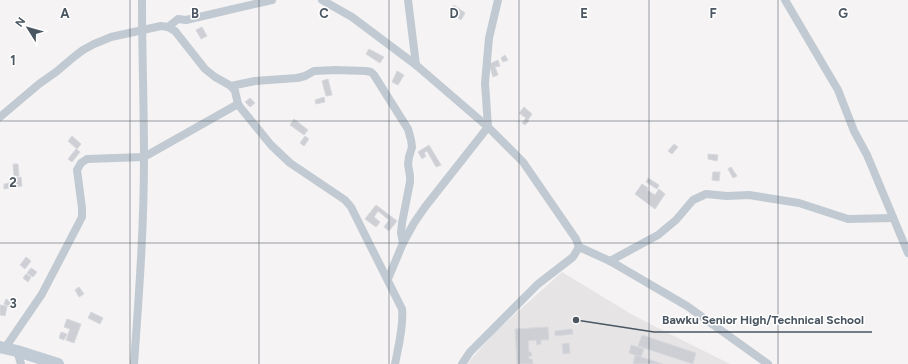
<svg xmlns="http://www.w3.org/2000/svg" width="908" height="364" font-family="Figtree,sans-serif">
	<style>
		.education { fill: #e6e4e5 }
		.building { fill: #cdcfd5; stroke: #d7d9de }
		.lines { fill: none; stroke-linecap: round; stroke-linejoin: round }
		.street { stroke: #c1cad2; stroke-width: 8 }
		.secondary { stroke: #c1cbd6; stroke-width: 12 }
		.grid { fill: none; stroke: #4a5661; stroke-width: 1; stroke-opacity: 0.55 }
		.grid-label { font-size: 13px; text-anchor: middle; font-weight: bold; fill: #4a5661; stroke: #fff; stroke-width: 3; stroke-linejoin: round; paint-order: stroke }
		.leader { fill: none; stroke: #4a5661; stroke-width: 1.5 }
		.callout-dot { fill: #4a5661; stroke: #fff; stroke-width: 1.5 }
		.callout-label { font-size: 12px; text-anchor: middle; font-weight: bold; fill: #4a5661; stroke: #fff; stroke-width: 3; stroke-linejoin: round; paint-order: stroke }
	</style>
	<rect width="100%" height="100%" fill="#f5f3f3"/>
	<path class="education" d="M562 272 631 314 656 327 730 364H467L493 334Z"/>
	<g class="building">
		<path d="M454 5 465 13 461 20 449 12Z"/>
		<path d="M202 27 207 36 201 39 196 30Z"/>
		<path d="M369 49 384 57 380 63 366 54Z"/>
		<path d="M505 55 508 60 503 62 501 58Z"/>
		<path d="M498 60 500 66 495 67 498 75 493 77 489 64Z"/>
		<path d="M397 71 404 75 398 85 392 82Z"/>
		<path d="M328 79 332 95 326 96 322 81Z"/>
		<path d="M324 97 325 102 316 104 315 100Z"/>
		<path d="M250 98 255 103 250 107 245 102Z"/>
		<path d="M524 107 532 114 528 120 529 121 525 125 522 123 526 118 519 113Z"/>
		<path d="M294 119 308 130 304 135 290 125Z"/>
		<path d="M72 136 81 144 77 149 68 141Z"/>
		<path d="M305 136 309 139 304 146 300 143Z"/>
		<path d="M674 144 678 147 672 154 668 151Z"/>
		<path d="M429 145 441 165 436 167 427 151 424 153 426 156 422 159 418 152Z"/>
		<path d="M76 149 80 152 72 162 68 159Z"/>
		<path d="M708 154 718 155 717 161 708 159Z"/>
		<path d="M13 164H18L19 176H14Z"/>
		<path d="M731 167 737 176 733 178 728 169Z"/>
		<path d="M713 172H720L719 181 712 180Z"/>
		<path d="M21 177 22 186 4 189V184L15 182 14 178Z"/>
		<path d="M648 178 659 185 657 189 646 182Z"/>
		<path d="M642 184 648 188 647 190 655 195 659 189 665 194 655 209 635 194Z"/>
		<path d="M376 205 397 221 389 231 384 227 389 220 378 211 374 217 380 222 376 227 365 219Z"/>
		<path d="M26 257 31 261 25 269 20 265Z"/>
		<path d="M31 268 37 272 33 277 27 273Z"/>
		<path d="M26 274 31 277 28 282 23 278Z"/>
		<path d="M79 287 84 294 79 297 75 290Z"/>
		<path d="M6 299 14 302 12 308 4 304Z"/>
		<path d="M0 305 7 306 5 316 0 315Z"/>
		<path d="M91 312 103 318 100 324 88 318Z"/>
		<path d="M67 319 81 324 74 343 66 340 70 329 64 327Z"/>
		<path d="M548 327 549 340H541V344L537 345 536 340 528 341 529 352H531L532 356H529V359H532L533 364H517L515 329Z"/>
		<path d="M572 329 573 334 555 336V331Z"/>
		<path d="M61 332 67 334 64 340 59 338Z"/>
		<path d="M642 335 696 353 693 364 638 346Z"/>
		<path d="M569 343 570 353 563 354 562 344Z"/>
		<path d="M631 345 644 349 641 357 629 353Z"/>
		<path d="M635 355 663 364H633Z"/>
	</g>
	<g class="lines">
		<g class="street">
			<path d="M322 0 352 17 416 65 488 127 523 162 576 239 579 247 610 261 687 306 768 364"/>
			<path d="M408 0 416 65"/>
			<path d="M785 0 838 90 854 131 867 155 908 253"/>
			<path d="M168 27 178 19 186 20 272 0"/>
			<path d="M231 86 255 81 297 78 305 76 314 71 335 70 366 71 371 72 374 75 408 129 411 140 412 147 409 157 408 164 410 176V182L402 223 401 233 403 243"/>
			<path d="M0 117 39 84 56 72 75 56 83 50 94 44 111 37 161 26 168 27 175 31 205 69 215 77 231 86 235 91 238 104 240 107 271 145 290 163 345 200 351 207 402 309C404 326 398 348 395 364"/>
			<path d="M610 261 658 235 676 220 693 200 706 194 727 196 749 195 799 203 848 219 893 218"/>
			<path d="M388 279 403 243 414 223 425 207 488 127 485 83 489 38 498 0"/>
			<path d="M5 348 42 294 82 217V208L77 170 81 163 87 159 144 157 238 104"/>
			<path d="M17 351 21 364"/>
			<path d="M134 364C139 295 144 227 144 158 144 105 142 53 142 0"/>
			<path d="M462 364 470 352 538 284 573 257 579 247"/>
		</g>
		<path class="secondary" d="M0 347 17 351 58 364"/>
	</g>
	<path class="grid" d="M130 0V364M259 0V364M389 0V364M519 0V364M649 0V364M778 0V364M0 121H908M0 243H908"/>
	<g class="grid-label">
		<text x="65" y="18">A</text>
		<text x="195" y="18">B</text>
		<text x="324" y="18">C</text>
		<text x="454" y="18">D</text>
		<text x="584" y="18">E</text>
		<text x="713" y="18">F</text>
		<text x="843" y="18">G</text>
		<text x="13" y="65">1</text>
		<text x="13" y="187">2</text>
		<text x="13" y="308">3</text>
	</g>
	<path class="leader" d="M576 320L654 332H872"/>
	<circle class="callout-dot" cx="576" cy="320" r="4"/>
	<g class="callout-label">
		<text x="763" y="324">Bawku Senior High/Technical School</text>
	</g>
	<g transform="translate(28 28) rotate(307)" stroke="#ffffff" stroke-width="3" paint-order="stroke">
	<path d="M0-3L7 15L0 10L-7 15Z" fill="#4a5661"/>
	<text y="-6" font-size="11" font-weight="bold" text-anchor="middle" fill="#4a5661">N</text>
	</g>
</svg>
